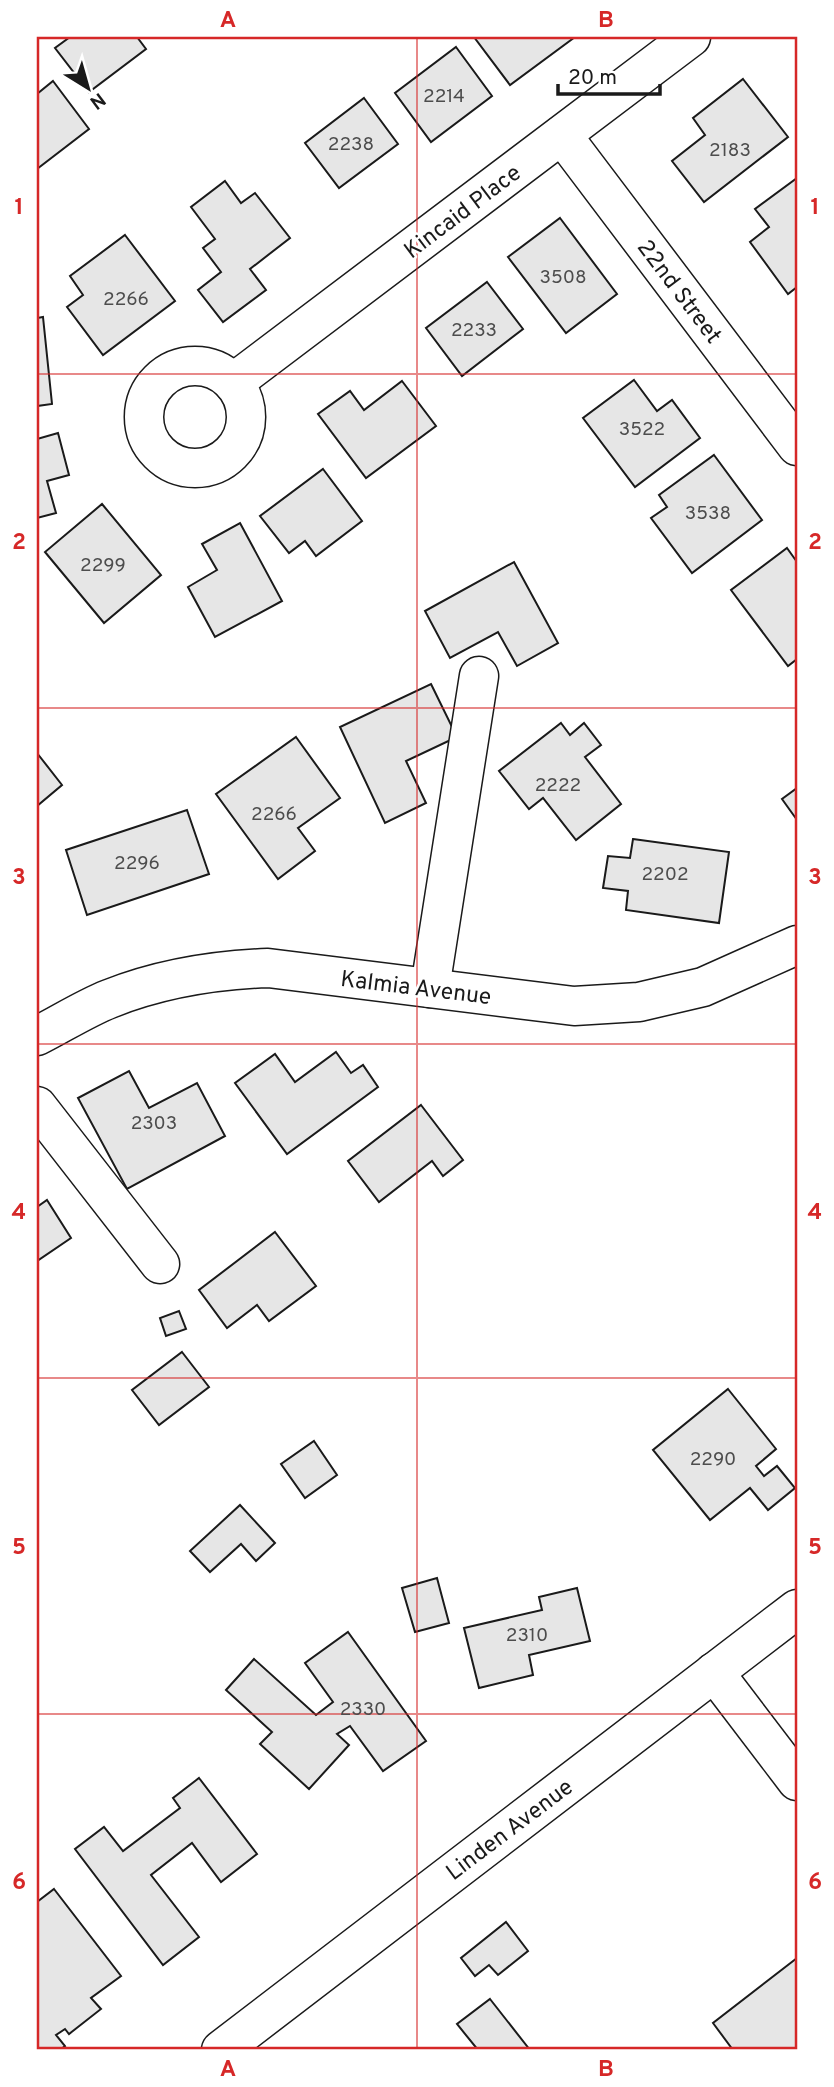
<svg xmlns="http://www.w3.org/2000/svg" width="834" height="2087" font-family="Overpass,sans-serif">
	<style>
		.building { fill: #e6e6e6; stroke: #1a1a1a; stroke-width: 2 }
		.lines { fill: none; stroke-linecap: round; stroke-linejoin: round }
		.minor-casing { stroke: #1a1a1a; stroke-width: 41 }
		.minor { stroke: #fff; stroke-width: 38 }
		.grid { fill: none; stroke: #d62828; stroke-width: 2; stroke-opacity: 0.55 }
		.labels { text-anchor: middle; stroke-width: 5; stroke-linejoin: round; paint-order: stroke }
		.number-label { font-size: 19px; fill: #4d4d4d }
		.street-label { font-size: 23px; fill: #1a1a1a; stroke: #fff }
		.neatline { fill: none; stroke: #d62828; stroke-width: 2.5 }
		.grid-label { font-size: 23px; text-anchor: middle; font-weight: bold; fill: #d62828 }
	</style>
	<rect width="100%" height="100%" fill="#fff"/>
	<g class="building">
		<path d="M70 37H137L146 49 89 92 55 48Z"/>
		<path d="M474 37H575L510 85Z"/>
		<path d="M456 47 492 96 431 142 395 93Z"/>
		<path d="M743 79 788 137 704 202 672 161 705 135 693 118Z"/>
		<path d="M53 81 89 129 37 169V94Z"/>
		<path d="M364 98 398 144 339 188 305 143Z"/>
		<path d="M797 178V287L788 294 750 242 769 227 755 209Z"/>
		<path d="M225 181 241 203 255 193 290 238 250 269 266 290 223 322 198 290 221 272 203 248 215 239 191 207Z"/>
		<path d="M560 218 617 294 566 333 508 257Z"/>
		<path d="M125 235 175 301 103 355 67 307 83 295 70 276Z"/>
		<path d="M487 282 523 329 462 376 426 328Z"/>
		<path d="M43 317 52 404 37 406V318Z"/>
		<path d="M634 380 657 411 672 400 700 438 635 487 583 418Z"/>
		<path d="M402 381 436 426 366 478 318 414 350 391 364 410Z"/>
		<path d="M58 433 69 475 47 481 56 513 37 518V439Z"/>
		<path d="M714 455 762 520 692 573 651 518 667 507 659 495Z"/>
		<path d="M323 469 362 521 316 556 305 541 289 553 260 516Z"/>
		<path d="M102 504 161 575 104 623 45 552Z"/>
		<path d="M240 523 282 601 215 637 188 587 217 570 202 544Z"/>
		<path d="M787 548 797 562V659L788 666 731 590Z"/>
		<path d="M514 562 558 643 517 666 498 632 450 658 425 611Z"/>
		<path d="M431 684 457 737 406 761 426 803 385 823 340 727Z"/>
		<path d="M561 723 570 735 584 723 601 745 585 757 621 804 576 840 543 798 529 809 499 771Z"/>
		<path d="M296 737 340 798 298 828 315 851 278 879 216 794Z"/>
		<path d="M37 753 62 785 37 806Z"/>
		<path d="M797 788V820L782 799Z"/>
		<path d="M187 810 209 874 87 915 66 850Z"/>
		<path d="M633 839 729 852 719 923 626 910 628 891 603 888 608 856 630 858Z"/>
		<path d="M336 1052 351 1073 363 1065 378 1087 287 1154 235 1083 275 1054 295 1082Z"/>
		<path d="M129 1071 149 1108 197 1083 225 1136 127 1189 78 1098Z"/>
		<path d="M421 1105 463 1160 443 1176 432 1161 379 1202 348 1161Z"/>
		<path d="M47 1200 71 1238 37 1261V1207Z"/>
		<path d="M275 1232 316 1286 269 1321 257 1305 227 1328 199 1290Z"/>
		<path d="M179 1311 186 1329 166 1336 160 1318Z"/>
		<path d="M182 1352 209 1387 159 1425 132 1390Z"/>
		<path d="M728 1389 776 1449 756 1466 764 1476 777 1466 795 1488 768 1510 750 1488 710 1520 653 1450Z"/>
		<path d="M314 1441 337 1475 305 1498 281 1464Z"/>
		<path d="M240 1505 275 1543 256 1561 241 1544 210 1572 190 1551Z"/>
		<path d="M437 1578 449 1623 415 1632 402 1588Z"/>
		<path d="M577 1588 590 1641 529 1655 533 1675 479 1688 464 1628 542 1610 539 1597Z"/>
		<path d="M348 1632 426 1741 383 1771 350 1726 337 1734 349 1745 309 1789 260 1744 272 1732 226 1690 254 1659 316 1715 333 1702 305 1663Z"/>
		<path d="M199 1778 257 1854 221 1882 192 1843 151 1875 199 1937 163 1965 75 1849 104 1827 123 1851 180 1808 173 1798Z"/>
		<path d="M54 1889 121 1976 91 1998 101 2009 69 2034 65 2029 56 2035 65 2046 60 2050H37V1902Z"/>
		<path d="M506 1922 528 1951 498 1975 489 1965 475 1976 461 1958Z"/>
		<path d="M797 1958V2050H733L713 2023Z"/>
		<path d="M490 1999 530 2050H478L457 2024Z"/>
	</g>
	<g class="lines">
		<g class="minor-casing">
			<g id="minor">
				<path d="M562 135 797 446"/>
				<circle cx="195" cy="417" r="51"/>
				<path d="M233 383 691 37"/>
				<path d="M430 988 479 676"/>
				<path d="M37 1036C61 1024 84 1009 109 999 159 979 215 970 268 968L574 1006 639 1002 703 987 797 945"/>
				<path d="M37 1106 160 1264"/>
				<path d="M714 1672 797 1781"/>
				<path d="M221 2050 797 1609"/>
			</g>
		</g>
		<use href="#minor" class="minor"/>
	</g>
	<path class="grid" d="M417 37V2050M37 374H797M37 708H797M37 1044H797M37 1378H797M37 1714H797"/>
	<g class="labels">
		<g class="number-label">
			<text x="444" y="102">2214</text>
			<text x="351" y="150">2238</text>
			<text x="730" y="156">2183</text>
			<text x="563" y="283">3508</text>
			<text x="126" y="305">2266</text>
			<text x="474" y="336">2233</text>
			<text x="642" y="435">3522</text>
			<text x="708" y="519">3538</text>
			<text x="103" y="571">2299</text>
			<text x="558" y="791">2222</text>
			<text x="274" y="820">2266</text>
			<text x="137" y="869">2296</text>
			<text x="665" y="880">2202</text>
			<text x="154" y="1129">2303</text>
			<text x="713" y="1465">2290</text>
			<text x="527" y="1641">2310</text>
			<text x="363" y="1715">2330</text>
		</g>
		<g class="street-label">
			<text transform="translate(462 211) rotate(-37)" y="8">Kincaid Place</text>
			<text transform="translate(680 291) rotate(53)" y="8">22nd Street</text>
			<text transform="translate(416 987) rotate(7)" y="8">Kalmia Avenue</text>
			<text transform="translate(509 1829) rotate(-37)" y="8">Linden Avenue</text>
		</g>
	</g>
	<rect width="834" height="2087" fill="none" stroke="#ffffff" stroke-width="77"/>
	<g transform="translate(88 88) rotate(143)" stroke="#ffffff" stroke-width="5" paint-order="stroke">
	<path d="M0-5L12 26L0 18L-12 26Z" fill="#1a1a1a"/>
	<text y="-10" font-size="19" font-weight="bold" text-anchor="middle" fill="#1a1a1a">N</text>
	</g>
	<path d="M558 84v10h102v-10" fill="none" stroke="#1a1a1a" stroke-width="3.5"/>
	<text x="568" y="84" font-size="21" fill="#1a1a1a" stroke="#ffffff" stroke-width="5" paint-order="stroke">20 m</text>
	<rect x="38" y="38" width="758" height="2010" class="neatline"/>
	<g class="grid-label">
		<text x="228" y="27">A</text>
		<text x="606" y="27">B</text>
		<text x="19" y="214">1</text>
		<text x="815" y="214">1</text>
		<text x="19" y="549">2</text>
		<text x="815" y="549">2</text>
		<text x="19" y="884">3</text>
		<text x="815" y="884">3</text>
		<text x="19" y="1219">4</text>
		<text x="815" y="1219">4</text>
		<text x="19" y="1554">5</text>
		<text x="815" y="1554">5</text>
		<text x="19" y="1889">6</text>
		<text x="815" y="1889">6</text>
		<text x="228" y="2076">A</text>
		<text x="606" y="2076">B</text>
	</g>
</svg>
